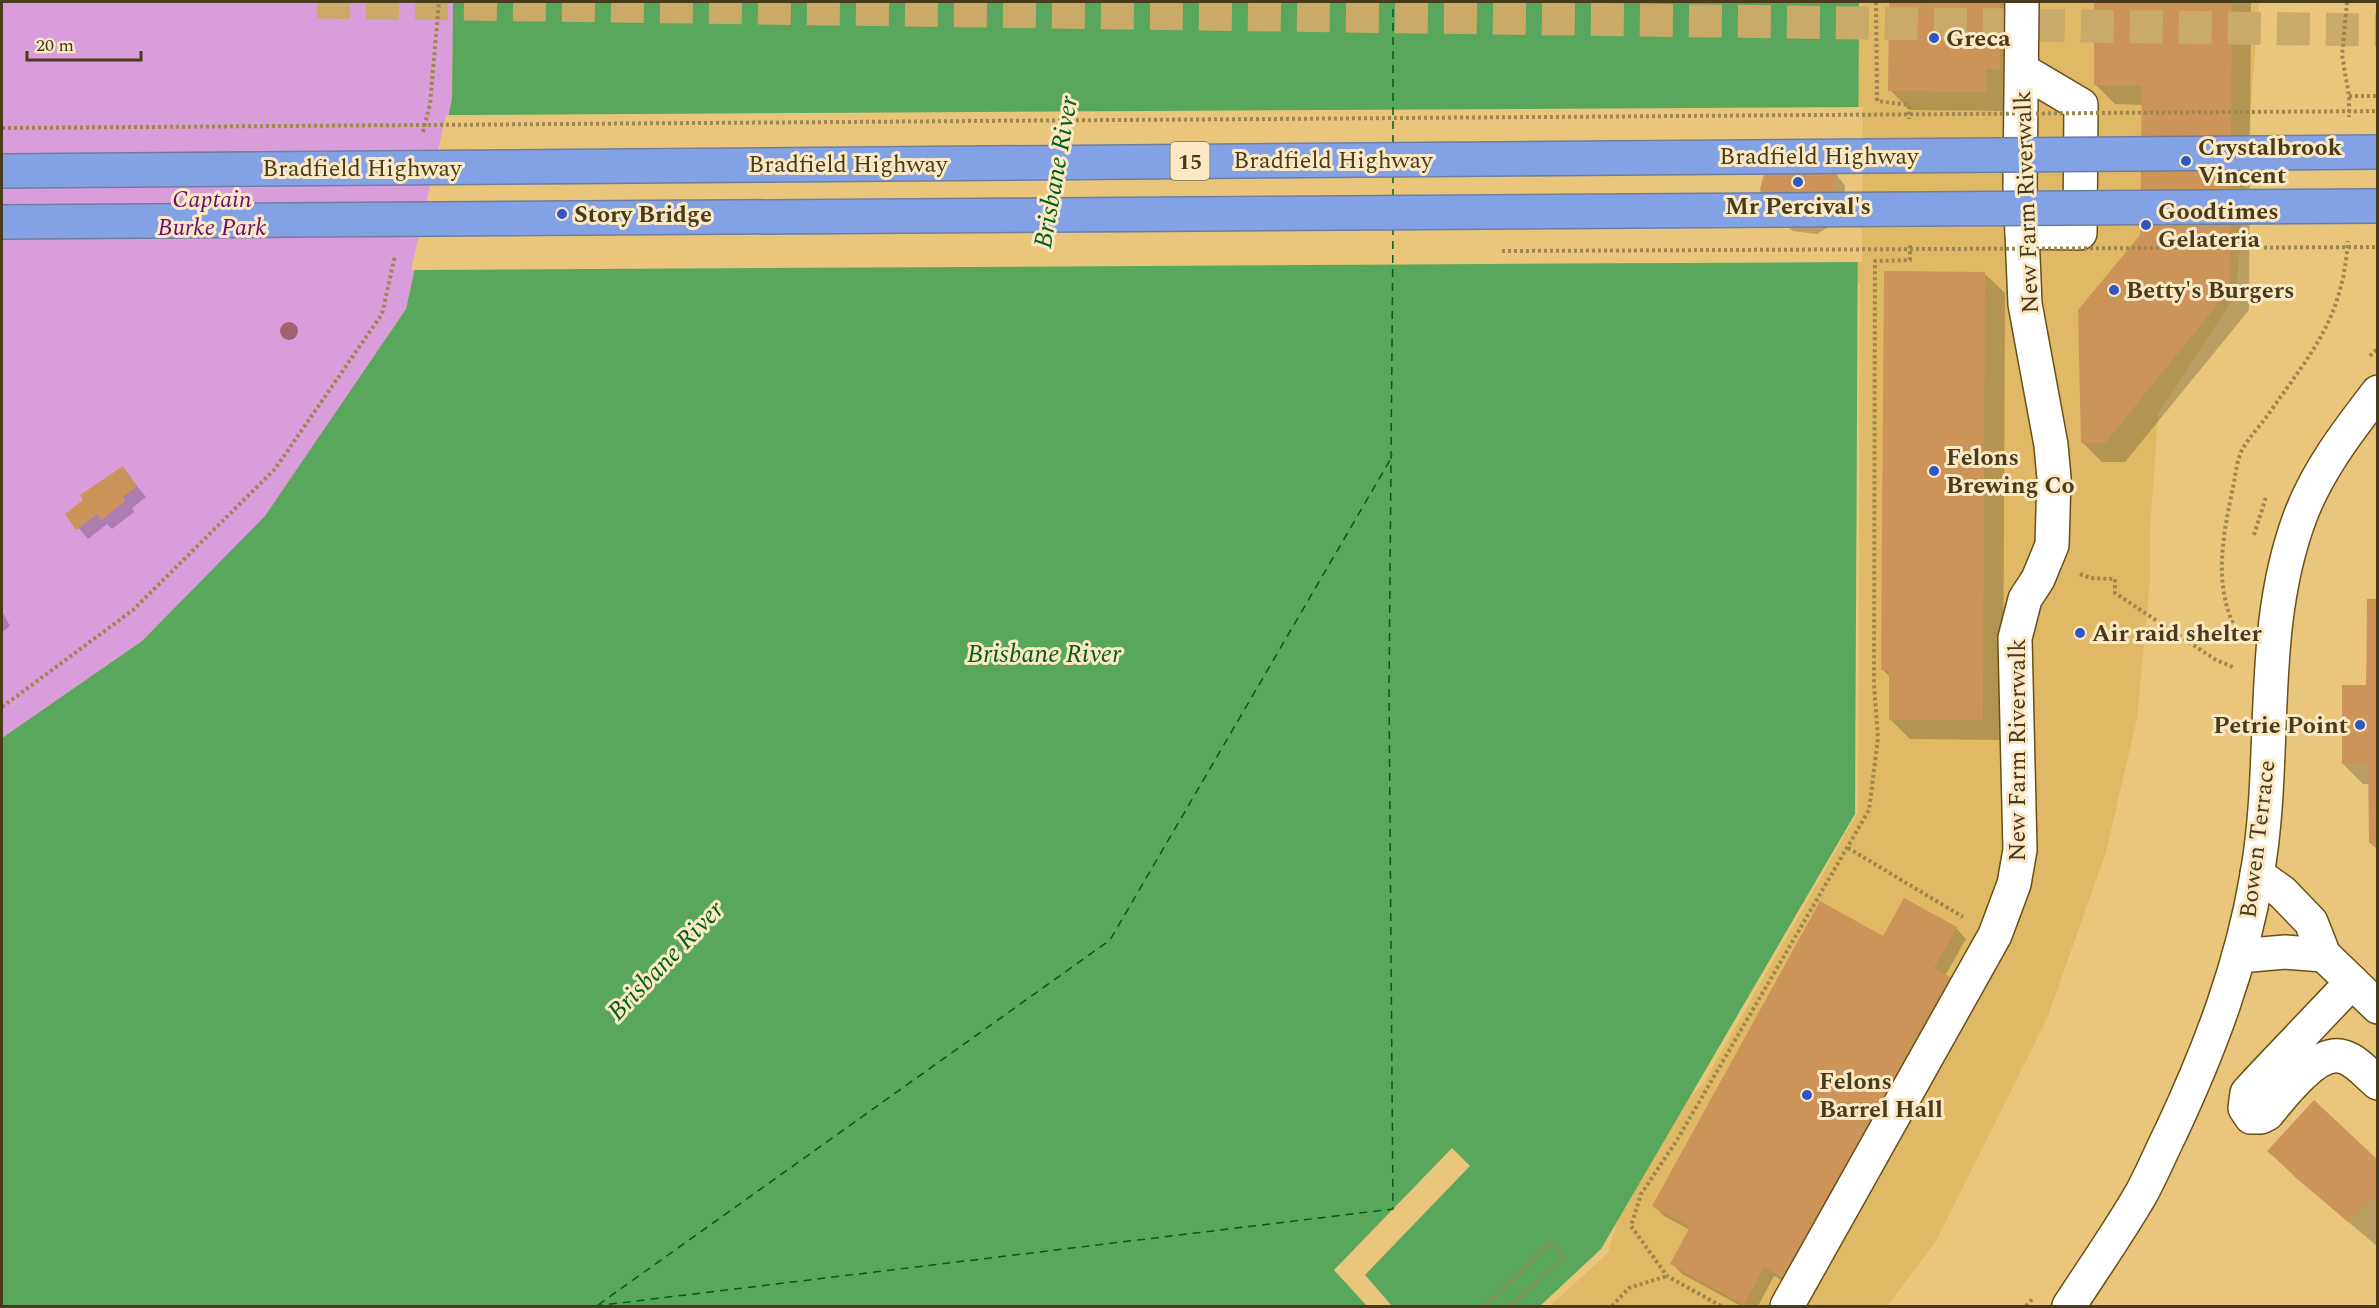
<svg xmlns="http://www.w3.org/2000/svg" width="2379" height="1308" font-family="Spectral,serif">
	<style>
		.built { fill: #e0b966 }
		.green { fill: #da9ddc }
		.water { fill: #58a75d }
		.pier { fill: #e9c67b }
		.shadow { fill: #0003 }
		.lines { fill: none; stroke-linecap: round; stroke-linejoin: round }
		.ferry { stroke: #015e17; stroke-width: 1.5; stroke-dasharray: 8 6; stroke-linecap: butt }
		.building { fill: #cd945a }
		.highway-tunnel { stroke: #c9aa68; stroke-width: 33; stroke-dasharray: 33 16; stroke-linecap: butt }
		.minor-casing { stroke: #695015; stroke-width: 36 }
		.path { stroke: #9f864f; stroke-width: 4; stroke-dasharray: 3 3; stroke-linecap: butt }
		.minor { stroke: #fff; stroke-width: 33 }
		.highway-bridge-casing { stroke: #6e7e9f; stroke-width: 36; stroke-linecap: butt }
		.path-bridge { stroke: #9f864f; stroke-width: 4; stroke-dasharray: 3 3; stroke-linecap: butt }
		.highway-bridge { stroke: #83a2e6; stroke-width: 33 }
		.tree { fill: #a36174 }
		.poi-dot { fill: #2e56c6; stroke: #fbe9c5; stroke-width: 2 }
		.labels { text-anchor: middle; stroke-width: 6; stroke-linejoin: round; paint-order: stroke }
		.shield { fill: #fbe9c5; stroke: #7e6e4d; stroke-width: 1.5 }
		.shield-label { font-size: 22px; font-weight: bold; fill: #483a1a }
		.poi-label { font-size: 24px; font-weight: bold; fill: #483a1a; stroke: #fbe9c5; text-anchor: start }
		.street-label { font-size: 24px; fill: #483a1a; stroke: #fbe9c5 }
		.park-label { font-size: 24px; font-style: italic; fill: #690e6f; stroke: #fbe9c5 }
		.water-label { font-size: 26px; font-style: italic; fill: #015e17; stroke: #fbe9c5 }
	</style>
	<rect width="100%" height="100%" fill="#e9c67b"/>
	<path class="built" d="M1843 2H2259L2236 294 2158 414 2150 530V582L2137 718 2106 852 2048 1016 1936 1241 1887 1306H1550L1608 1253 1637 1152 1703 1084 1858 812 1860 283 1752 282Z"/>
	<path class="green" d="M2 2H453L452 99 406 309 266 516 142 641 2 738Z"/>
	<path class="water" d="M453 2H1859L1855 814 1601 1249 1540 1306H2V738L142 641 265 516 406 309 452 99Z"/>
	<g class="pier">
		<path d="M1863 107 1862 262 411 270 446 115Z"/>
		<path d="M1452 1148 1470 1166 1365 1275 1392 1306H1367L1334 1270Z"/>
	</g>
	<g class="shadow">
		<path d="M1890 2H2020L2005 111 1910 110 1890 90Z"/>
		<path d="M2095 2H2251L2249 310 2125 462H2102L2082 442 2141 236 2143 105 2115 104 2095 84Z"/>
		<path d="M1767 167H1831L1845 186 1844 211 1838 221 1817 234 1793 231 1782 223 1761 189Z"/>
		<path d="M1985 274 2005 293 2003 740 1910 739 1890 719V677L1883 670Z"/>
		<path d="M122 468 146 497 132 508 134 512 112 529 107 524 88 539 67 514Z"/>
		<path d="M2378 600V850L2370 843V784H2363L2343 764 2367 687Z"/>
		<path d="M2 611 10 626 2 632Z"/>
		<path d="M1956 928 1966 939 1945 976 1806 1294 1774 1276 1758 1306H1741L1682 1274 1672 1263 1690 1230 1664 1216 1653 1205 1884 938Z"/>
		<path d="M2269 1151 2378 1162V1247L2296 1178Z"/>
	</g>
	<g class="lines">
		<g class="ferry">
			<path d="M1393 143V2"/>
			<path d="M1393 197V175"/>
			<path d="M598 1305 1110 940 1393 455"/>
			<path d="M595 1306 1393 1209 1389 691 1393 229"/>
		</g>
	</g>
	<g class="building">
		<path d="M1889 2H2000V69H1986V92L1888 91Z"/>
		<path d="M2094 2H2232L2230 289 2105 443H2081L2078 310 2140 235 2142 86 2094 85Z"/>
		<path d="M1829 164 1835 174 1834 200 1763 202 1760 189 1766 166Z"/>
		<path d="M1884 271 1985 272 1983 720H1889V670H1881Z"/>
		<path d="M123 466 137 486 123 497 125 501 101 520 97 514 76 530 65 514 83 500 80 495Z"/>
		<path d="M2367 599H2378V843H2369L2368 764H2342V685H2366Z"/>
		<path d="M1904 898 1957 927 1934 968 1962 984 1796 1285 1764 1267 1744 1305 1670 1264 1690 1227 1652 1206 1820 901 1883 936Z"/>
		<path d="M2314 1100 2378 1160V1192L2348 1222 2267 1151Z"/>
	</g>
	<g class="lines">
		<path class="highway-tunnel" d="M317 2 2378 30"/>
		<g class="minor-casing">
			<g id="minor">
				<path d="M2022 232 2080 233 2081 105 2022 70"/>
				<path d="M2257 874 2282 892 2311 922 2324 955 2378 1007"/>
				<path d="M2239 956 2285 952 2324 955"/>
				<path d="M2352 982 2257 1082 2247 1093 2245 1108 2251 1117H2261L2267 1114C2283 1095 2317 1048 2344 1057 2357 1061 2368 1075 2378 1083"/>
				<path d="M1787 1306 1995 935 2014 884 2020 850 2015 638 2025 599 2038 579 2052 545 2054 478 2051 445 2025 304 2020 186 2022 2"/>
				<path d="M2069 1306C2093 1269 2119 1232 2141 1194 2152 1174 2161 1152 2171 1132 2210 1049 2242 965 2257 875 2278 757 2257 632 2300 517 2317 471 2348 431 2378 392"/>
			</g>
		</g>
		<g class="path">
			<path d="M1876 2 1877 101 1909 105V119"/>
			<path d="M2347 2 2342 55 2349 96V117"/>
			<path d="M2349 96H2378"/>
			<path d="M423 132 430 104 439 2"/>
			<path d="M2370 356 2378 348"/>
			<path d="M2254 535 2266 497"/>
			<path d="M2080 574 2091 578 2115 579V593L2216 660 2235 668"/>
			<path d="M2238 634C2213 588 2222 541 2232 492 2235 480 2236 464 2241 452 2248 438 2261 425 2270 412 2313 350 2342 320 2348 241"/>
			<path d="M2 707 133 610 275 469 382 314 395 256"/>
			<path d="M1848 848 1963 917"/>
			<path d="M1485 1306 1551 1243 1564 1257 1510 1306"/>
			<path d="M1612 1306 1629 1288 1667 1276"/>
			<path d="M1721 1306 1667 1276 1631 1226 1641 1194 1677 1140 1869 810 1878 738 1874 685 1875 261 1910 260V244"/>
			<path d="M2026 1306 2033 1298"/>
		</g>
		<use href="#minor" class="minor"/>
		<g class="highway-bridge-casing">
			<g id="highway-bridge">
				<path d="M2 171 2378 152"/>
				<path d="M2 222 2378 206"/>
			</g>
		</g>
		<g class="path-bridge">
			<path d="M2 128 2378 111"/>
			<path d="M1502 251 2378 247"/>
		</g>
		<use href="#highway-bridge" class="highway-bridge"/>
	</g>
	<circle class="tree" cx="289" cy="331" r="9"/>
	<g class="poi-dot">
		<circle cx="1934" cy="38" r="6"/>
		<circle cx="2186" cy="161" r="6"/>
		<circle cx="1798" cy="182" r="6"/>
		<circle cx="562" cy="214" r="6"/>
		<circle cx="2146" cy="225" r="6"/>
		<circle cx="2114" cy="290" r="6"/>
		<circle cx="1934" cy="471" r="6"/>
		<circle cx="2080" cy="633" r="6"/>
		<circle cx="2360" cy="725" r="6"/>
		<circle cx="1807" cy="1095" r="6"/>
	</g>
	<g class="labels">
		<rect class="shield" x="1170.5" y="142" width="39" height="38" rx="4.5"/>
		<g class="shield-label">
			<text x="1190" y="169">15</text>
		</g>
		<g class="poi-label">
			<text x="1946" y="46">Greca</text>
			<text x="2198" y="155">Crystalbrook<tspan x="2198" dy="28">Vincent</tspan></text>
			<text x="1798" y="214" text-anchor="middle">Mr Percival's</text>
			<text x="2158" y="219">Goodtimes<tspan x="2158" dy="28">Gelateria</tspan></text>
			<text x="574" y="222">Story Bridge</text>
			<text x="2126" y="298">Betty's Burgers</text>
			<text x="1946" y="465">Felons<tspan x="1946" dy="28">Brewing Co</tspan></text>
			<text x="2092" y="641">Air raid shelter</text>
			<text x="2348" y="733" text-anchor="end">Petrie Point</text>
			<text x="1819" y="1089">Felons<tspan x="1819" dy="28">Barrel Hall</tspan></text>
		</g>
		<g class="street-label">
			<text x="1819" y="164">Bradfield Highway</text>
			<text x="1333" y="168">Bradfield Highway</text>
			<text x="848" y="172">Bradfield Highway</text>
			<text x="362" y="176">Bradfield Highway</text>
			<text transform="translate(2026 202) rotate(-92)" y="8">New Farm Riverwalk</text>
			<text transform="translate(2017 750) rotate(-90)" y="8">New Farm Riverwalk</text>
			<text transform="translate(2257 839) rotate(-83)" y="8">Bowen Terrace</text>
		</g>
		<g class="park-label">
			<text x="212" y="207">Captain<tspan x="212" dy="28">Burke Park</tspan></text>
		</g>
		<g class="water-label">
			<text transform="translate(1055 172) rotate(-80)" y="9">Brisbane River</text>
			<text x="1044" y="662">Brisbane River</text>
			<text transform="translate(665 960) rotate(-46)" y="9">Brisbane River</text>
		</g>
	</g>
	<rect width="2379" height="1308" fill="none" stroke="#483a1a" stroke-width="6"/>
	<path d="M27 51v9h114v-9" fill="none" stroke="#483a1a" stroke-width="3"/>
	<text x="36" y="51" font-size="18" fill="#483a1a" stroke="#fbe9c5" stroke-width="4.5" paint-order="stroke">20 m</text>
</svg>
